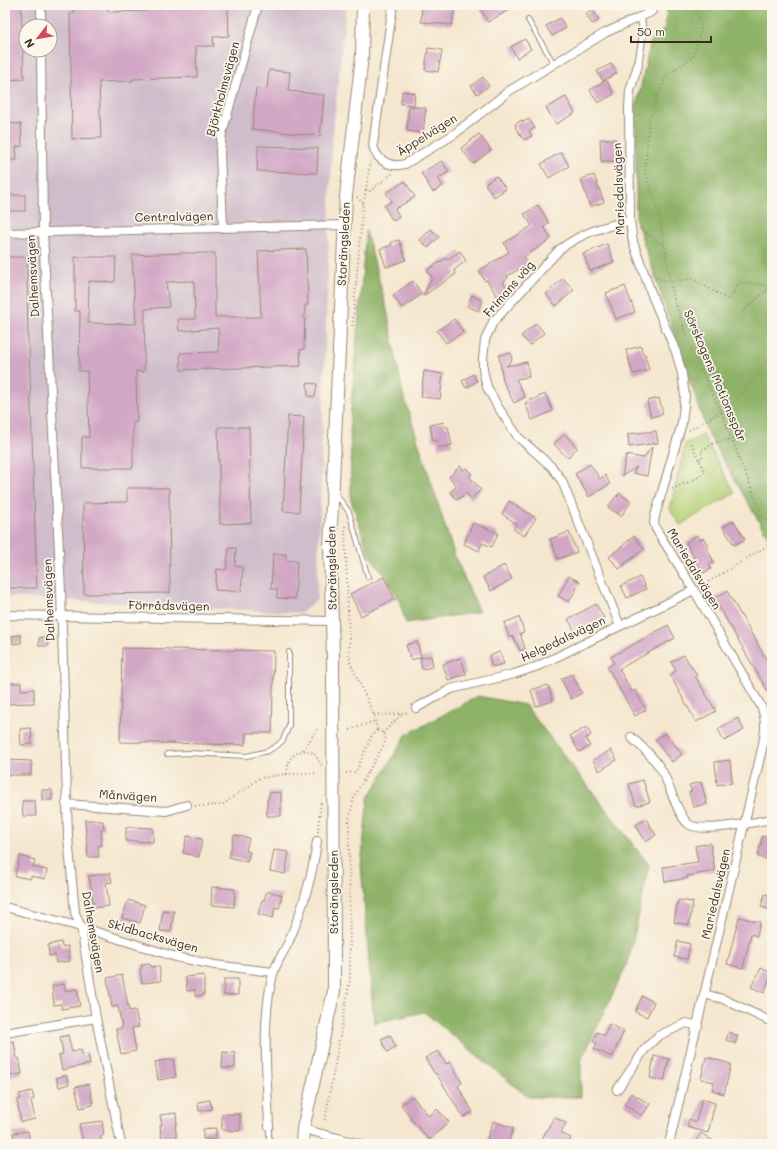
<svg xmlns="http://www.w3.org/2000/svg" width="777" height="1149" font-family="Mali,sans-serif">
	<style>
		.industrial { fill: #d0bdcc; fill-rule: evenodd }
		.green { fill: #b3d077; stroke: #777d4a }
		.forest { fill: #8eb268; stroke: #646e43 }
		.building { fill: #d2a6c5 }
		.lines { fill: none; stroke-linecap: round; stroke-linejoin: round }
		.service-casing { stroke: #988876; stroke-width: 6 }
		.pedestrian-casing { stroke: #988876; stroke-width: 8 }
		.minor-casing { stroke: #988876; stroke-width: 10 }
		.secondary-casing { stroke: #988876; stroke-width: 14 }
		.path { stroke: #988876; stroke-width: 2; stroke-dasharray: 1 3; stroke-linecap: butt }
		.service { stroke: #fff; stroke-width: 4 }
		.pedestrian { stroke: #fff; stroke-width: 6 }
		.minor { stroke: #fff; stroke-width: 8 }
		.secondary { stroke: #fff; stroke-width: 12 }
		.labels { text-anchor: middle; stroke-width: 3.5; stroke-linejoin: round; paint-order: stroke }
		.street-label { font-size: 12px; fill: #3b2a1e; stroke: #fbf7ec }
	</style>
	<rect width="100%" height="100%" fill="#fbf7ec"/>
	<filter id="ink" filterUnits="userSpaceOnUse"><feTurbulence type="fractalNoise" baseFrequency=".025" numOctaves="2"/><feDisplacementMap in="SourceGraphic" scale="8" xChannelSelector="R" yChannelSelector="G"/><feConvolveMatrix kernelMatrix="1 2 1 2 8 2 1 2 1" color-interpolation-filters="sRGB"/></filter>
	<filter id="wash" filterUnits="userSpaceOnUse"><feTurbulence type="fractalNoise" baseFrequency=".012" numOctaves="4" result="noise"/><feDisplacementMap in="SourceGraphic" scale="16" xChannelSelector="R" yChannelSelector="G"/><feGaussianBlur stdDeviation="0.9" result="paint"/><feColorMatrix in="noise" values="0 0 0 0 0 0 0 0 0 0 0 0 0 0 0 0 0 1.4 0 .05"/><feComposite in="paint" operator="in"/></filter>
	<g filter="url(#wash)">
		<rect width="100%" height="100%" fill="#f5e7cf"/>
		<path class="industrial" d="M5 5H346L332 142 317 600 301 613 5 597ZM26 26H50V50H26Z"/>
		<path class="green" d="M703 435 735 493 680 525 670 509 685 444Z"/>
		<g class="forest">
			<path d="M667 5H772V544L707 432 636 220V108L651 40 665 29Z"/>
			<path d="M366 231 387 310 403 394 454 554 479 612 406 623 399 601 385 575 370 556 351 500 350 420Z"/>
			<path d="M478 696 525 705 649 865 629 960 581 1061V1097H528L424 1012 374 1023 361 865 368 799 406 735Z"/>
		</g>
		<g id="blocks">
			<g class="building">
				<path d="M5 5H21L24 79 5 80Z"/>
				<path d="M73 5H91V7L108 6V12L147 11V5H228L229 36 213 37 214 46H196L197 77 132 79 133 81 99 82 101 138 72 139 70 13H74Z"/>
				<path d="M478 5H517L488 22Z"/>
				<path d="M422 6 454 9 452 25 421 22Z"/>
				<path d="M592 9 599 20 592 24 586 14Z"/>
				<path d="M560 18 566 28 552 36 546 26Z"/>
				<path d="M525 39 531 49 517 58 511 47Z"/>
				<path d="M428 48 442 50 438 72 425 70Z"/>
				<path d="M611 64 617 73 603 81 597 71Z"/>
				<path d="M269 70 290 72 288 91 324 95 320 136 252 129 256 88 267 89Z"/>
				<path d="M483 77 489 86 477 94 471 86Z"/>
				<path d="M606 80 614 94 598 103 590 90Z"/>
				<path d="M402 91 415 93 414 105 401 104Z"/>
				<path d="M566 97 575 113 556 124 546 108Z"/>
				<path d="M409 106 426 108 423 133 407 131Z"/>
				<path d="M529 119 535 128 529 131 532 136 524 140 515 127 516 126 515 124 522 120 523 122Z"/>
				<path d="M5 123 21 124 22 146 16 147 17 160H5Z"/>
				<path d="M479 134 491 150 473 164 461 148Z"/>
				<path d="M600 139H616V161H601Z"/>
				<path d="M258 146 318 148 317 173 257 171Z"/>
				<path d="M561 152 569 166 549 178 541 164Z"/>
				<path d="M442 161 449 172 438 178 443 186 433 192 421 173Z"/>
				<path d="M594 175 604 202 590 207 581 179Z"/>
				<path d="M496 176 506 189 494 197 485 184Z"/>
				<path d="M405 181 415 197 395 209 399 216 393 221 384 206 392 201 386 193Z"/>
				<rect x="5" y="195" width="20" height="16"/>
				<path d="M538 205 549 223 544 227 551 239 524 257 528 264 507 276 508 278 503 282 508 289 497 296 487 280 485 281 479 271 509 252 504 243 532 226 524 214Z"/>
				<path d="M431 229 439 237 428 248 420 240Z"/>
				<path d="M399 240 406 260 386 267 380 249 392 245 391 242Z"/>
				<path d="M607 244 614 262 590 271 583 254Z"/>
				<path d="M306 249 308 305H305L304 349 300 350 301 366 181 370 180 353 219 352 218 328 179 331 178 319H195L194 281 166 282 169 307 145 309 144 372 136 371 137 422 133 423V468H82V437H89L87 371H79L80 311H75V257H116L115 282 89 281 88 323 136 324 132 255 181 253H215V317H261L258 251Z"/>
				<path d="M460 251 466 261 454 270 456 274 423 296 432 278 427 270 446 258 447 260Z"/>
				<path d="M5 257H27L28 346H29L37 588H5Z"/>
				<path d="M563 278 574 290 556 306 546 294Z"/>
				<path d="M413 281 422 294 402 308 393 295Z"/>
				<path d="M625 286 635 312 616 319 606 293Z"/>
				<path d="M472 295 483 301 478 311 467 306Z"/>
				<path d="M454 319 463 332 446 343 437 331Z"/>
				<path d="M536 323 544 333 530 345 521 336Z"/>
				<path d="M641 346 643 355 645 354 649 370 633 374 626 350Z"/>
				<path d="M511 353 512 360 506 366 527 362 529 377 516 379 525 397 514 403 503 381 499 355Z"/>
				<path d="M424 371 443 374 440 399 421 397Z"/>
				<path d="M473 374 477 381 466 388 462 381Z"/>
				<path d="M307 383 317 384 315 397 308 396Z"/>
				<path d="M545 394 553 411 532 420 525 403Z"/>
				<path d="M659 398 663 414 651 417 647 401Z"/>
				<path d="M288 416 304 417 299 512 283 511Z"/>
				<path d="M444 422 445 427H448L452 445 438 448 437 440 433 441 430 425Z"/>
				<path d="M218 427H249L251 523 220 524Z"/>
				<path d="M656 431 658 443 629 447 628 434Z"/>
				<path d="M565 434 577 448 567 458 554 444Z"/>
				<path d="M652 447 647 476 633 473 637 467 622 476 626 455 644 458Z"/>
				<path d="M590 464 600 479 605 475 610 484 589 497 575 474Z"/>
				<path d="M460 466 463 470 466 468 472 474 469 476 481 490 471 499 466 493 457 500 450 492 457 486 449 477Z"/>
				<path d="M127 488H169L170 593 84 594 83 503 127 502Z"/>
				<path d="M619 493 631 502 621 516 608 507 617 495 618 497Z"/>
				<path d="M509 501 536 518 524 536 513 529 517 524 502 514Z"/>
				<path d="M734 521 745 539 734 545 723 527Z"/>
				<path d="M473 523 498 533 492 547 482 543 479 551 464 544Z"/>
				<path d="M569 532 577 552 558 559 550 539Z"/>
				<path d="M697 535 699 540 703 538 708 545 706 546 714 562 709 565 711 569 703 573 686 543Z"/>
				<path d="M634 536 644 549 619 569 609 557Z"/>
				<path d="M229 548H236L235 566 243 567 241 592 215 590 217 569 226 570Z"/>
				<path d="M273 554H286V560L297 561 295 599 277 598V589H271Z"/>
				<path d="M504 565 512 579 491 591 483 577Z"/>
				<path d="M569 576 580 582 569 602 558 596Z"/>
				<path d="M384 577 395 599 361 616 350 594Z"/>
				<path d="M640 577 646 589 627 598 621 586Z"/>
				<path d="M727 591 772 669V699L714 598Z"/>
				<path d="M596 604 604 618 576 633 568 619Z"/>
				<path d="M519 617 524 632 520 633 525 649 520 651 513 636 509 637 504 623Z"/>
				<path d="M668 625 675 638 619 669 632 692 635 690 646 710 635 716 607 667 614 663 611 657Z"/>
				<path d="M21 635V643L13 644 12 636Z"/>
				<path d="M47 637 48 646H39V638Z"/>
				<path d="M417 642 421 657 411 660 406 645Z"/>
				<path d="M122 648 274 651 272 733H246L245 745 120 742Z"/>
				<path d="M500 652 504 664 492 667 489 656Z"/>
				<path d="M684 655 697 675 695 676 716 711 696 722 670 675 676 671 671 662Z"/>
				<path d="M431 656 433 667 422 669 420 658Z"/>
				<path d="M461 658 466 674 448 680 443 664Z"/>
				<path d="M572 674 582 693 571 699 561 679Z"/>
				<path d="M7 683H21V690L34 689V703L8 704Z"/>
				<path d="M548 685 553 701 536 706 531 690Z"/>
				<path d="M738 718 744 730 724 741 718 729Z"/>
				<path d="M587 727 591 735 586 738 590 746 579 752 570 736Z"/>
				<path d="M31 728 32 744 21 745 20 729Z"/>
				<path d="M665 733 682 754 672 762 655 740Z"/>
				<path d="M611 750 617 760 599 771 593 760Z"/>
				<path d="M8 760 31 761V775H8Z"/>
				<path d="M730 760 732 783 717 785 715 762Z"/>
				<path d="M643 780 650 802 636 806 629 784Z"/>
				<path d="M701 782 707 804 693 807 689 792 692 791 689 785Z"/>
				<rect x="42" y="790" width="10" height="10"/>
				<path d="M281 792V816H267V799L269 798V793Z"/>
				<path d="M22 801H35L36 816H23Z"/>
				<path d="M646 819 656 835 646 842 636 825Z"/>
				<path d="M85 820H98V821H103L104 829H101L102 845 98 846 99 857H88Z"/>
				<path d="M126 827 153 828V842L126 841Z"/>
				<path d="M234 835 249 838 246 851 250 852 247 862 229 857Z"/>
				<path d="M187 836 202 839 199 857 183 853Z"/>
				<path d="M762 836 772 838 771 860 758 857Z"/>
				<path d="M710 843 715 871 687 876 688 878 665 882 663 867 698 862 695 846Z"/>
				<path d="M274 850 289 852 285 874 270 871Z"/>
				<path d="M20 856 35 860 33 867 47 870 45 879 31 876 30 879 15 876Z"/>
				<path d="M110 873 112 882 106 883 109 906 94 908 89 876Z"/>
				<path d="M212 887 235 889 234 907 211 905Z"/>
				<path d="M267 891 282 895 279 908 275 907 273 918 258 914 262 900H264Z"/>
				<path d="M765 894 772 896V910L761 907Z"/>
				<path d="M128 900 145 905 140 923 122 918Z"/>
				<path d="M678 900 693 902 689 925 674 922Z"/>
				<path d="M163 910 174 911 171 932 160 931Z"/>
				<path d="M739 917 760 922 757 936 751 934 743 968 727 964Z"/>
				<path d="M678 941 690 944 687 959 674 957Z"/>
				<path d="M61 942 62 947 68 946 70 961 56 963 55 955 49 956 48 945Z"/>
				<path d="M150 964 151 967 159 966 161 981 142 983 140 969 142 968 141 965Z"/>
				<path d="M761 968 772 973 764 993 751 987Z"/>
				<path d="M122 975 129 1011 135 1010 139 1027 132 1028 136 1051 121 1054 116 1029 122 1028 118 1006 112 1007 107 978Z"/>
				<path d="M204 975V995L195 996V990L187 991 186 977Z"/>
				<rect x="224" y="979" width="14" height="16"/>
				<path d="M64 984 65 991 77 989 80 1006 62 1009 61 1004 54 1005 52 986Z"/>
				<path d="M642 996 654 1002 647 1017 635 1012Z"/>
				<path d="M609 1024 624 1031 612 1057 594 1049 597 1043 593 1041 597 1032 604 1036Z"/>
				<path d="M729 1032 738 1036 735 1044 726 1040Z"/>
				<path d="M68 1035 72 1052 81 1050 82 1055 88 1054 90 1064 62 1070 59 1055 63 1054 60 1037Z"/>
				<path d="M390 1035 396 1047 387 1052 381 1039Z"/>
				<path d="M14 1041 17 1059 19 1058 22 1074 8 1076 5 1054V1042Z"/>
				<path d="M438 1051 446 1064 450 1062 462 1083 458 1086 473 1112 463 1117 436 1073 435 1074 425 1058Z"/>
				<path d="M223 1052 235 1053V1068H222Z"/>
				<path d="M654 1056 669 1059 664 1081 650 1078Z"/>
				<path d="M706 1057 731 1064 724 1094 712 1090 714 1082 701 1079Z"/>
				<path d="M173 1059 176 1077 158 1080 155 1062Z"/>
				<path d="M66 1075 69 1084 59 1087 56 1078Z"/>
				<path d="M89 1084 93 1105 80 1108 75 1087Z"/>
				<path d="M32 1091 34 1099 31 1100 35 1119 21 1122 17 1100 21 1099 19 1094Z"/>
				<path d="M631 1093 650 1104 642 1116 624 1104Z"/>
				<path d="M412 1096 429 1116 437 1109 449 1122 429 1140 410 1118 411 1117 401 1105Z"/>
				<path d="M702 1099 715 1103 708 1133 687 1127 689 1119 696 1122Z"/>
				<path d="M210 1100 212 1109 199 1111 198 1102Z"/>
				<path d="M176 1113 177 1124 175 1125 177 1141 162 1143 160 1125H162L160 1115Z"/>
				<path d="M222 1114H240V1131L222 1130Z"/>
				<path d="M554 1117 566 1123 561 1133 571 1138 568 1144H552L542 1139Z"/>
				<path d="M102 1121 104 1135 100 1136 101 1144H83L79 1124Z"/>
				<path d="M493 1121 513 1128 508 1144H500L487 1140Z"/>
				<path d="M216 1128V1139H203V1129Z"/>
				<path d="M28 1131 30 1144H15L13 1133Z"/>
				<path d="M701 1133 718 1144H694Z"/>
			</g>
		</g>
	</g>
	<g filter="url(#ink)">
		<use href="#blocks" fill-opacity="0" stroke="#988876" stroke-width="1"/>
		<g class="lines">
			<g class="service-casing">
				<g id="service">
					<path d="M528 20 554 64"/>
					<path d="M335 493 349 512 368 577"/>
					<path d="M167 754 189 753 247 756 268 751 278 745 283 740 289 726V652"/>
					<path d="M269 1126V1144"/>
				</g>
			</g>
			<g class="pedestrian-casing">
				<path id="pedestrian" d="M638 65 643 34 641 17"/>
			</g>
			<g class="minor-casing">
				<g id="minor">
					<path d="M41 5V26"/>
					<path d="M393 5 373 145C376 161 391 168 405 164L453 135 509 91 605 33 622 25 651 12 655 5"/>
					<path d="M41 50 43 233 61 591 68 837 75 913 81 927 96 1018 121 1144"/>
					<path d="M638 65 630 91 629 107 630 221 633 242 653 298 676 352 682 374 685 396 682 423 655 516 654 523 656 529 694 590 762 708C767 722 765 734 762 749L669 1144"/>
					<path d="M223 228 220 152 222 133 258 5"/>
					<path d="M5 233 344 225"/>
					<path d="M5 615 332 621"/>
					<path d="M620 626 562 481 552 467 518 437 498 407 487 387 483 370V359L485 340 493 322 560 249C584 232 601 227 630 221"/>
					<path d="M416 708 451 689 514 674 538 666 694 590"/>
					<path d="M631 737C642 747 655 758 662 771 669 783 679 820 690 825 704 833 755 822 772 819"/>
					<path d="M66 804 166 811 187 805"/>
					<path d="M5 907 81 927 176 957 215 965 273 972"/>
					<path d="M704 994 723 999 772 1022"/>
					<path d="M5 1033 96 1018"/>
					<path d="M617 1090 645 1049 658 1036 686 1023 698 1026"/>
					<path d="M269 1126C267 1078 261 1021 273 974 276 963 284 952 289 941 302 910 313 874 317 841"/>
					<path d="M303 1129 361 1144"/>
				</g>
			</g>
			<g class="secondary-casing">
				<path id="secondary" d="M302 1144 303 1129 334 991 333 657 330 548 346 196 362 56 363 5"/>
			</g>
			<g class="path">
				<path d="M696 5 701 29 693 57 666 76 649 119 645 172 659 214 673 296 692 351 721 412 761 513 772 530"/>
				<path d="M366 190 370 162"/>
				<path d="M357 197 363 204"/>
				<path d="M640 228 664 246"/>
				<path d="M656 278 670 281 692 279 729 300 739 282 772 286"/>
				<path d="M743 312 765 291 772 288"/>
				<path d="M352 330 363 204 366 190 370 191 393 173"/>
				<path d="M689 430 721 412 737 400 772 355"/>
				<path d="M699 460 702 458 701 451 714 443 732 439"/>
				<path d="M672 489 697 478 705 472 690 441"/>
				<path d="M345 526 350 662 374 715 377 730"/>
				<path d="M702 586 772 543"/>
				<path d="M374 715 402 714 408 712"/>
				<path d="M350 730 375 721"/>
				<path d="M383 733 402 714"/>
				<path d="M303 750 319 727"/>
				<path d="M346 773 356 772 372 735 377 730"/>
				<path d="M287 774C288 760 289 757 303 750L314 753 322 766"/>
				<path d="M195 806 222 805 260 778 287 774 317 773"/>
				<path d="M318 832 321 800"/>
				<path d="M325 1120 350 979 349 820 354 797 384 744 386 737 383 733 377 730"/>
			</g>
			<use href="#service" class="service"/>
			<use href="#pedestrian" class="pedestrian"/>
			<use href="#minor" class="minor"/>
			<use href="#secondary" class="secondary"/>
		</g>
	</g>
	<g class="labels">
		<g class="street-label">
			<text transform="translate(223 89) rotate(-75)" y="4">Björkholmsvägen</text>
			<text transform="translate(427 135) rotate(-32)" y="4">Äppelvägen</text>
			<text transform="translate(619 189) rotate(-92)" y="4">Mariedalsvägen</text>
			<text transform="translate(174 217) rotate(-1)" y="4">Centralvägen</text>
			<text transform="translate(344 244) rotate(-87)" y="4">Storängsleden</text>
			<text transform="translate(33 276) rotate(-93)" y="4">Dalhemsvägen</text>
			<text transform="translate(509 289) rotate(-49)" y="4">Frimans väg</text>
			<text transform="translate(715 376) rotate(67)" y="4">Sörskogens Motionsspår</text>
			<text transform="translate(332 568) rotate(-91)" y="4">Storängsleden</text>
			<text transform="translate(694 569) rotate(59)" y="4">Mariedalsvägen</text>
			<text transform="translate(49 600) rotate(-92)" y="4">Dalhemsvägen</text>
			<text transform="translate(169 606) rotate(1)" y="4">Förrådsvägen</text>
			<text transform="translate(563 639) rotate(-25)" y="4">Helgedalsvägen</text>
			<text transform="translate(128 796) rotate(4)" y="4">Månvägen</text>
			<text transform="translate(334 892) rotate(-90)" y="4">Storängsleden</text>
			<text transform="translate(716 894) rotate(-77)" y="4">Mariedalsvägen</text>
			<text transform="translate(93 932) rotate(80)" y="4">Dalhemsvägen</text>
			<text transform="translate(153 936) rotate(16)" y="4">Skidbacksvägen</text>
		</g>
	</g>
	<rect width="777" height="1149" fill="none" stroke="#fbf7ec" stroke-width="20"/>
	<g transform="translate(38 38) rotate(239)"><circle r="19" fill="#fbf7ec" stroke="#aea59a"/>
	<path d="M0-3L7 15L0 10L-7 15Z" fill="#d1495b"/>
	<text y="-6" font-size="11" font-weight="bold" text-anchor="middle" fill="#3b2a1e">N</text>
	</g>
	<path d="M631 36v6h80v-6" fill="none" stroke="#3b2a1e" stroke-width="2"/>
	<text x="637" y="36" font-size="12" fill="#3b2a1e" stroke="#fbf7ec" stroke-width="3" paint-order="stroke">50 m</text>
</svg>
